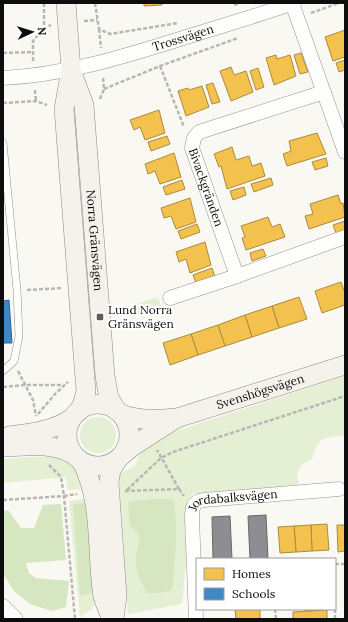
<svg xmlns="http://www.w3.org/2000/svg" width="348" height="622" font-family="Lora,serif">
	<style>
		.green { fill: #e5efd3 }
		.forest { fill: #d6e6c1 }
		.homes { fill: #f2c14e; stroke: #ad8b3a }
		.schools { fill: #3f88c5; stroke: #30638e }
		.industry { fill: #8d8d92; stroke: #67676a }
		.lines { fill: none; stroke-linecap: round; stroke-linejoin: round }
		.lane-casing { stroke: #949390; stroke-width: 8 }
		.street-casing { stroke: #949390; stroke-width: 15 }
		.secondary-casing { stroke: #8a8987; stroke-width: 20 }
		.path { stroke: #b8b7b6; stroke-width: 2.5; stroke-dasharray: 4 2; stroke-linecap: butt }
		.lane { stroke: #fefefd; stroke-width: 7 }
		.street { stroke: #fefefd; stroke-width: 14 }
		.secondary { stroke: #f4f2ea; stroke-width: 19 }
		.poi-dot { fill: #605f5d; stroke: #fff; stroke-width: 1.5 }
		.labels { text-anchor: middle; stroke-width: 4; stroke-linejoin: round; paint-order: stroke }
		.street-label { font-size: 12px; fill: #0d0d0d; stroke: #fff }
		.poi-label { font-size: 12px; fill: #0d0d0d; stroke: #fff; text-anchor: start }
	</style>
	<rect width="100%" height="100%" fill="#faf8f2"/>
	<g class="green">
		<path d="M158 297 162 308 136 316 132 305Z"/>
		<path d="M345 376V436C321 438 319 435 312 459L303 464 300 467 297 474 299 484 279 488H262L192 494 185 510 186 559 182 604 128 614 119 474 135 466 145 441Z"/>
		<circle cx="98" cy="435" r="18"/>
		<path d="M51 454 72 463 85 489 68 490 66 477 3 483V459L51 456Z"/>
		<path d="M88 498 96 600 92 609 80 617 69 501Z"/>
	</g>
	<g class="forest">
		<path d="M152 499H173C179 528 175 561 172 590L161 593H147L139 577 135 561 140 536 130 526 128 502Z"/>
		<path d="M86 503 94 592 80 596 73 504Z"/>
		<path d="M61 504 66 560 26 563 29 573 36 578 69 581 66 607 52 611 30 604 14 591 3 573V510L9 511 21 528H34L43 505Z"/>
	</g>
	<g class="homes">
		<path d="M144 3H162V5L144 6Z"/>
		<path d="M345 30V57L333 61 325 37Z"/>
		<path d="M301 53 308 72 300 74 294 55Z"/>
		<path d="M276 55 277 59 290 55 296 76 274 85 266 58Z"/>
		<path d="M345 60V70L339 72 336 63Z"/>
		<path d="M231 67 234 75 246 71 253 92 231 101 220 71Z"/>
		<path d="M258 68 264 87 256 90 250 71Z"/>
		<path d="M213 83 220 102 212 104 206 85Z"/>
		<path d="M202 86 209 107 186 116 178 91 188 88 189 90Z"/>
		<path d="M159 110 165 133 145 140 140 127 134 130 130 120Z"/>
		<path d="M317 133 326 154 287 166 283 154 291 151 289 141Z"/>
		<path d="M167 136 170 144 151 151 148 142Z"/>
		<path d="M232 147 236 160 249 156 252 166 261 163 265 176 227 189 221 166 219 167 214 154Z"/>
		<path d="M174 153 181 177 160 184 155 171 148 174 145 164Z"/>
		<path d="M326 158 328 166 315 170 312 162Z"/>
		<path d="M271 178 273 185 254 192 251 184Z"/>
		<path d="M182 180 185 189 166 195 163 187Z"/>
		<path d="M244 187 246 195 233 200 230 191Z"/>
		<path d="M338 195 341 204 343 203 345 217 309 229 305 216 313 214 310 204Z"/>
		<path d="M190 198 196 222 176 229 171 216 164 218 161 208Z"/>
		<path d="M268 217 272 227 280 224 285 237 246 250 242 238 245 237 241 226Z"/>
		<path d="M345 221V230L336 233 333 225Z"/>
		<path d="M197 224 200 232 181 239 178 231Z"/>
		<path d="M205 242 211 265 190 273 186 259 179 262 176 252Z"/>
		<path d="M263 249 266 256 252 261 250 253Z"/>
		<path d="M212 268 215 277 196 283 193 275Z"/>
		<path d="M341 282 345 293V305L322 313 315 291Z"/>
		<path d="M299 297 307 319 279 328 272 306Z"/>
		<path d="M272 306 279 328 252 337 245 315Z"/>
		<path d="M245 315 252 337 225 346 218 325Z"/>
		<path d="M218 325 225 346 198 355 191 334Z"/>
		<path d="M191 334 198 355 170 365 163 343Z"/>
		<path d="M327 524 329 550 312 551 311 525Z"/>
		<path d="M311 525 312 551 296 552 294 526Z"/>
		<path d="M337 525H345V551L338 552Z"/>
		<path d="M294 526 296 552 280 553 278 527Z"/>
		<path d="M235 609H260V619H236Z"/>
		<path d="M305 609H327V610L305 611Z"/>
		<path d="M327 610V619H293V612Z"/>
	</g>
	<path class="schools" d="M3 297V301L9 300 12 343H3Z"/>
	<g class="industry">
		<path d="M266 515 268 559H250L248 516Z"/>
		<path d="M230 516 232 559H213L212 517Z"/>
	</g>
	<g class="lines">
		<g class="lane-casing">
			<path id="lane" d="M3 143 17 290 19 336 14 361 3 371"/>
		</g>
		<g class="street-casing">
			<g id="street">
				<path d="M292 3 345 152"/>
				<path id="s1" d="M3 78C64 75 123 57 180 39 218 27 256 16 294 3"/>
				<path id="s2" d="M324 92 199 132 194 138 192 148 237 276 345 237"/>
				<path d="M170 298 237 276"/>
				<path d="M3 606 16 619"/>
				<path id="s3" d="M196 619 192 518C192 508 193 501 204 500L339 489"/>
			</g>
		</g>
		<g class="secondary-casing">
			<g id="secondary">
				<path d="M66 3 71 70 64 109 86 391 83 403 79 411"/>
				<path id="s4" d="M71 70 84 105 105 376 109 398 117 411"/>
				<circle cx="98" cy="435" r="31"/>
				<path id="s5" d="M121 414C140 421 157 420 177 418L345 365"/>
				<path d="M9 436C32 433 53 431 72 418"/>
				<path d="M3 447C27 446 53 442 74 455"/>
				<path d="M121 456 133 446 175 419"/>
				<path d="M82 462C103 503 96 551 103 596 105 604 109 612 112 619"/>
				<path d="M114 619 117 596 109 482 111 470 118 459"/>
			</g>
		</g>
		<g class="path">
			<path d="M44 3V27"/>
			<path d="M95 3 99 29 110 34 178 23"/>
			<path d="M234 5 240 3"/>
			<path d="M311 13 339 3"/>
			<path d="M84 21 97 20"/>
			<path d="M99 29 101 48"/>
			<path d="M3 53 33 52"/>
			<path d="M33 61V41L44 28 51 25"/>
			<path d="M160 66 184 127"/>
			<path d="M104 89 160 66 238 38"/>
			<path d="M35 90 36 101"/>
			<path d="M100 99 104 89 103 77"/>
			<path d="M3 103 36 101 47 105"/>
			<path d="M27 290 62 288"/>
			<path d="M18 371 33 400 36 416"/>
			<path d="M3 387 25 385H63"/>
			<path d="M38 414 56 393 68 382"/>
			<path d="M49 465 61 477 64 496 77 494"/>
			<path d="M179 489 184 496"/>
			<path d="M127 490 161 458 173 452 345 396"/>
			<path d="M125 491 179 489 157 450"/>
			<path d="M3 500 64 496 75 619"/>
			<path d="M335 564H345"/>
			<path d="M275 609 276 619"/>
			<path d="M335 609V619"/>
		</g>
		<use href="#lane" class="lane"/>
		<use href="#street" class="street"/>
		<use href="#secondary" class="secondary"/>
	</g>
	<rect class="poi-dot" x="96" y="313" width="8" height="8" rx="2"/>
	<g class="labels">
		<g class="street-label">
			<text dy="4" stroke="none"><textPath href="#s1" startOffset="185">Trossvägen</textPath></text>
			<text dy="4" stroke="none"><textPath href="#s2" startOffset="191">Bivackgränden</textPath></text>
			<text dy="4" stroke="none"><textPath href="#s4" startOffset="173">Norra Gränsvägen</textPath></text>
			<text dy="4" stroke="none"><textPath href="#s5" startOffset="144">Svenshögsvägen</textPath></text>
			<text dy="4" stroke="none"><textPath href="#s3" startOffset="154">Jordabalksvägen</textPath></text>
		</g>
		<g class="poi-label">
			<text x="108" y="314">Lund Norra<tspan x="108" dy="14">Gränsvägen</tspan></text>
		</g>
	</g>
	<rect width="348" height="622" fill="none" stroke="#0d0d0d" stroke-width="8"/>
	<rect x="196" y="558" width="140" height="52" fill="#ffffff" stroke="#9e9e9e"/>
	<rect x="204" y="568" width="20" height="12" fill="#f2c14e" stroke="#9e9e9e"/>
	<text x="232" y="578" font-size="12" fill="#0d0d0d">Homes</text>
	<rect x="204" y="588" width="20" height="12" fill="#3f88c5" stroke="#9e9e9e"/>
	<text x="232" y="598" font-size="12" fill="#0d0d0d">Schools</text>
	<g transform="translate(32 32) rotate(86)" stroke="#ffffff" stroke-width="3" paint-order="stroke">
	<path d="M0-3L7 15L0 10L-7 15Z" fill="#0d0d0d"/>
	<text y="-6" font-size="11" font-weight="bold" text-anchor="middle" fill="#0d0d0d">N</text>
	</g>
</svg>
